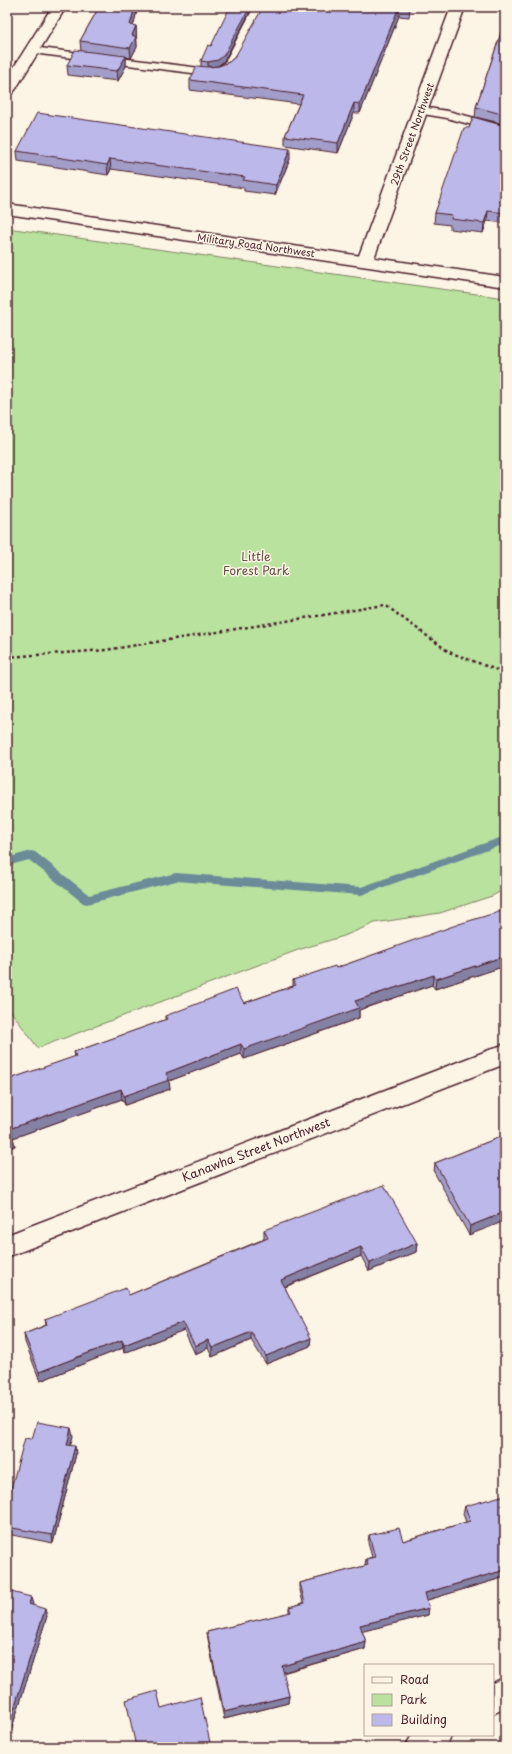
<svg xmlns="http://www.w3.org/2000/svg" width="512" height="1754" font-family="'Playpen Sans',sans-serif">
	<style>
		.green { fill: #b8e29e; stroke: #818064 }
		.lines { fill: none; stroke-linecap: round; stroke-linejoin: round }
		.stream { fill: #6c8b98; fill-rule: evenodd }
		.service-casing { stroke: #4a1f2b; stroke-width: 3 }
		.minor-casing { stroke: #4a1f2b; stroke-width: 3 }
		.primary-casing { stroke: #4a1f2b; stroke-width: 3 }
		.path { stroke: #4a1f2b; stroke-width: 2.5; stroke-dasharray: 3 3; stroke-linecap: butt }
		.service { fill: #fcf5e5; fill-rule: evenodd }
		.minor { fill: #fcf5e5; fill-rule: evenodd }
		.primary { fill: #fcf5e5; fill-rule: evenodd }
		.wall { fill: #a29ec9; stroke: #4a1f2b }
		.shaded-wall { fill: #8481a4; stroke: #4a1f2b }
		.building { fill: #bcb8ea; stroke: #4a1f2b }
		.labels { text-anchor: middle; stroke-width: 3; stroke-linejoin: round; paint-order: stroke }
		.far-street-label { font-size: 10px; fill: #4a1f2b; stroke: #fcf5e5 }
		.park-label { font-size: 12px; fill: #665048; stroke: #fcf5e5 }
		.street-label { font-size: 12px; fill: #4a1f2b; stroke: #fcf5e5 }
	</style>
	<rect width="100%" height="100%" fill="#fcf5e5"/>
	<filter id="ink" filterUnits="userSpaceOnUse"><feTurbulence type="fractalNoise" baseFrequency=".025" numOctaves="2"/><feDisplacementMap in="SourceGraphic" scale="8" xChannelSelector="R" yChannelSelector="G"/><feConvolveMatrix kernelMatrix="1 2 1 2 8 2 1 2 1" color-interpolation-filters="sRGB"/></filter>
	<g filter="url(#ink)">
		<path class="green" d="M7 228 505 298V889L492 896 440 913 375 923 344 936 298 950 38 1048 7 1006Z"/>
		<g class="lines">
			<path class="stream" d="M505 836V844L361 895 176 881 87 904 83 903 29 860 7 866V858L31 851 35 852 89 895 176 873 361 887Z"/>
			<g class="service-casing">
				<g id="service">
					<path d="M254 7H266L234 65C227 73 218 74 208 75L32 53 26 50 32 47 208 69 219 67 225 62Z"/>
					<path d="M421 107 448 111 505 126V134L447 118 417 113 415 111 417 109Z"/>
				</g>
			</g>
			<g class="minor-casing">
				<g id="minor">
					<path d="M52 7H66L15 90 12 93 7 95V78Z"/>
					<path d="M451 7H465L373 261 371 265 365 266 359 265 357 261Z"/>
					<path d="M505 1044V1064L7 1257V1235Z"/>
					<path d="M505 1677V1708L493 1714V1683Z"/>
					<path d="M412 1735H452L445 1747H405Z"/>
				</g>
			</g>
			<g class="primary-casing">
				<path id="primary" d="M7 204 505 277V287L7 214Z"/>
			</g>
			<path class="path" d="M7 657 106 650 385 605 449 652 505 673"/>
			<use href="#service" class="service"/>
			<use href="#minor" class="minor"/>
			<use href="#primary" class="primary"/>
		</g>
		<g class="wall">
			<path d="M99 7H138L133 26H136L137 47 131 58 126 57V66L118 81 68 75 67 65 81 51 80 41Z"/>
			<path d="M269 7H410L409 17 399 16 360 113H354L338 153 285 145V136L299 104 190 90V80L201 66V61L211 46 249 14 224 61 218 66 229 62 235 57Z"/>
			<path d="M505 21V124L475 117 476 107Z"/>
			<path d="M505 126V223L487 221 483 233 450 229V225L434 223 435 213 469 128Z"/>
			<path d="M17 151 290 159 275 195 244 191V188L111 169 108 175 18 161Z"/>
			<path d="M505 910V966L435 989 432 985 359 1010V1018L244 1059 241 1054 169 1081 170 1089 125 1105 122 1099 13 1138 15 1146 7 1149V1080L75 1057 74 1052 165 1020V1016L244 1003 293 986V980L336 968Z"/>
			<path d="M505 1135 469 1235 434 1172 435 1163Z"/>
			<path d="M264 1230 417 1243 416 1252 369 1271 361 1256 285 1287 310 1346 266 1364 251 1340 212 1357 208 1348 195 1354 184 1330 124 1353 123 1348 40 1381 25 1342 24 1334 46 1325 45 1319 129 1295 264 1239Z"/>
			<path d="M73 1436 70 1446 76 1454 53 1543 7 1534V1503L32 1439Z"/>
			<path d="M465 1506 505 1577 427 1600 428 1615 362 1631 366 1642 365 1649 283 1673 289 1696 288 1703 224 1719 208 1639 207 1632 289 1613V1607L303 1603 300 1590V1583L365 1566 366 1559 372 1557 368 1543 369 1535 403 1541 466 1522 463 1514Z"/>
			<path d="M7 1591 33 1604 32 1605 47 1616 10 1734 7 1733Z"/>
		</g>
		<g class="shaded-wall">
			<path d="M135 7H138L131 35 130 25Z"/>
			<path d="M399 7V16L360 113V104Z"/>
			<path d="M249 9V14L224 61 218 66 208 67V62Z"/>
			<path d="M136 26 137 47 131 58 130 48 132 35Z"/>
			<path d="M126 56V66L118 81 117 71Z"/>
			<path d="M354 103V113L338 153V143Z"/>
			<path d="M290 149V159L275 195 276 185Z"/>
			<path d="M110 159 111 169 108 175 107 165Z"/>
			<path d="M488 211 487 221 483 233 484 223Z"/>
			<path d="M505 956V966L435 989 436 979Z"/>
			<path d="M434 975 432 985 359 1010V1018L244 1059V1049L355 1001Z"/>
			<path d="M241 1044V1054L169 1081 170 1089 125 1105 124 1096 166 1073Z"/>
			<path d="M121 1089 122 1099 13 1138 15 1146 7 1149V1139L9 1129Z"/>
			<path d="M505 1212V1221L469 1235 470 1226Z"/>
			<path d="M417 1243 416 1252 369 1271 370 1263Z"/>
			<path d="M361 1247V1256L281 1288V1280Z"/>
			<path d="M183 1322 184 1330 124 1353V1345Z"/>
			<path d="M251 1332V1340L212 1357V1348Z"/>
			<path d="M311 1338 310 1346 266 1364V1356Z"/>
			<path d="M122 1340 123 1348 40 1381 39 1372Z"/>
			<path d="M208 1340V1348L195 1354V1346Z"/>
			<path d="M71 1428 73 1436 68 1453 67 1445Z"/>
			<path d="M75 1446 76 1454 53 1543 52 1535Z"/>
			<path d="M505 1570V1577L424 1601 425 1593Z"/>
			<path d="M31 1597 33 1604 30 1611 29 1604Z"/>
			<path d="M429 1608 428 1615 360 1632V1625Z"/>
			<path d="M45 1609 47 1616 10 1734 8 1728Z"/>
			<path d="M366 1642 365 1649 281 1673 282 1666Z"/>
			<path d="M289 1696 288 1703 224 1719V1712Z"/>
		</g>
		<g class="building">
			<path d="M99 7H135L130 25 136 26 132 35 136 37 130 48 80 41Z"/>
			<path d="M230 7H236L249 9 224 55 218 60 208 62 201 61 208 45 211 46Z"/>
			<path d="M263 7H399L360 104 354 103 338 143 285 136 303 95 190 80 197 66 208 67 219 66 229 62 235 57Z"/>
			<path d="M400 7H410V8Z"/>
			<path d="M505 21V115L476 107Z"/>
			<path d="M75 50 126 56 117 71 67 65Z"/>
			<path d="M37 113 290 149 276 185 243 180 245 177 110 159 107 165 17 151Z"/>
			<path d="M473 117 505 126V213L488 211 484 223 451 219 452 215 435 213 464 128H469Z"/>
			<path d="M505 910V956L436 979 434 975 355 1001 359 1008 244 1049 241 1044 166 1073 169 1080 124 1096 121 1089 9 1129 13 1137 7 1139V1080L76 1056 74 1052 167 1019 165 1016 236 989 244 1003 296 985 293 980 335 966 336 968 459 924Z"/>
			<path d="M505 1135V1212L470 1226 435 1163Z"/>
			<path d="M384 1185 417 1243 370 1263 361 1247 281 1280 311 1338 266 1356 251 1332 212 1348 208 1340 195 1346 183 1322 124 1345 122 1340 39 1372 24 1334 47 1325 45 1319 126 1288 129 1295 268 1238 264 1230Z"/>
			<path d="M37 1422 71 1428 67 1445 75 1446 52 1535 7 1527V1503L25 1438 32 1439Z"/>
			<path d="M505 1495V1570L425 1593 429 1608 360 1625 366 1642 282 1666 289 1696 224 1712 207 1632 291 1612 289 1607 305 1603 300 1583 368 1565 366 1559 375 1557 369 1535 399 1528 403 1541 470 1521 465 1506Z"/>
			<path d="M7 1591 31 1597 29 1604 45 1609 8 1728H7Z"/>
			<path d="M157 1691 161 1708 200 1697 211 1747H136L126 1700Z"/>
		</g>
	</g>
	<g class="labels">
		<g class="far-street-label">
			<text transform="translate(412 134) rotate(-70)" y="4">29th Street Northwest</text>
			<text transform="translate(256 245) rotate(8)" y="4">Military Road Northwest</text>
		</g>
		<g class="park-label">
			<text x="256" y="561">Little<tspan x="256" dy="14">Forest Park</tspan></text>
		</g>
		<g class="street-label">
			<text transform="translate(256 1150) rotate(-21)" y="4">Kanawha Street Northwest</text>
		</g>
	</g>
	<rect width="512" height="1754" fill="none" stroke="#fcf5e5" stroke-width="24"/>
	<rect x="12" y="12" width="488" height="1730" fill="none" stroke="#4a1f2b" stroke-width="1.5" filter="url(#ink)"/>
	<rect x="364" y="1664" width="130" height="72" fill="#fcf5e5" stroke="#b59f9b"/>
	<rect x="372" y="1677" width="20" height="6" fill="#fcf5e5" stroke="#b59f9b"/>
	<text x="400" y="1684" font-size="12" fill="#4a1f2b">Road</text>
	<rect x="372" y="1694" width="20" height="12" fill="#b8e29e" stroke="#b59f9b"/>
	<text x="400" y="1704" font-size="12" fill="#4a1f2b">Park</text>
	<rect x="372" y="1714" width="20" height="12" fill="#bcb8ea" stroke="#b59f9b"/>
	<text x="400" y="1724" font-size="12" fill="#4a1f2b">Building</text>
</svg>
